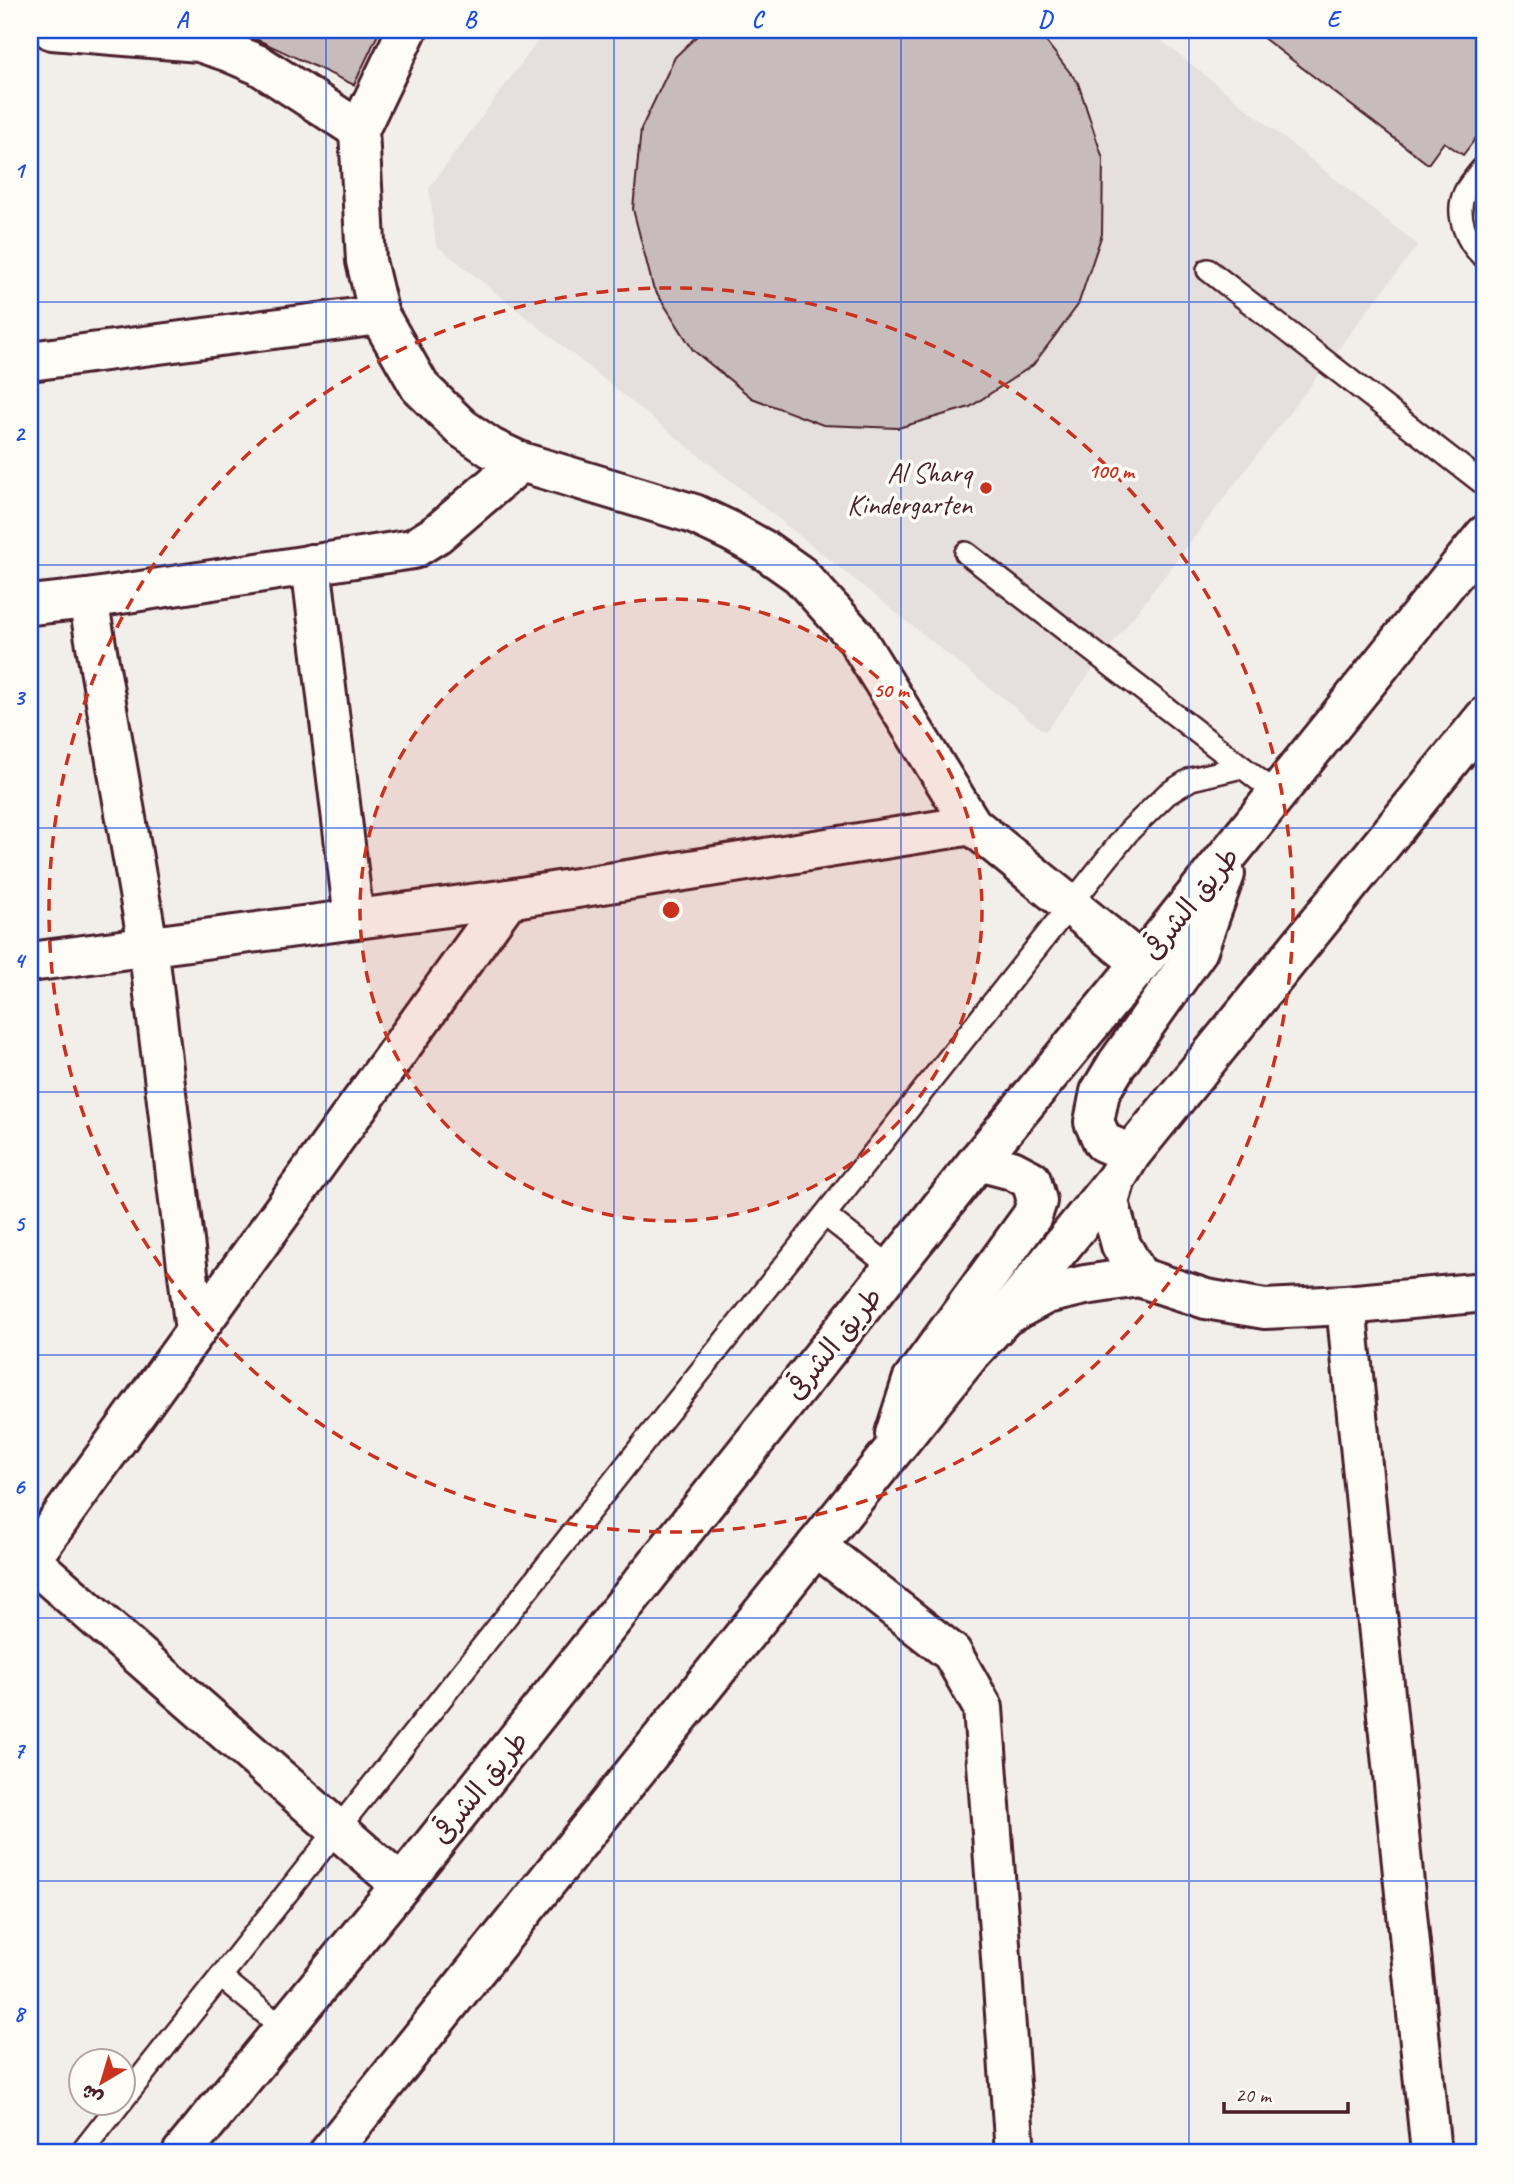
<svg xmlns="http://www.w3.org/2000/svg" width="1515" height="2183" font-family="Caveat,'Playpen Sans Arabic',sans-serif">
	<style>
		.built { fill: #e5dfdd }
		.building { fill: #c8bbbb; stroke: #4a1f2b; stroke-width: 2 }
		.lines { fill: none; stroke-linecap: round; stroke-linejoin: round }
		.lane-casing { stroke: #4a1f2b; stroke-width: 26 }
		.street-casing { stroke: #4a1f2b; stroke-width: 44 }
		.secondary-casing { stroke: #4a1f2b; stroke-width: 44 }
		.lane { stroke: #fdfcf7; stroke-width: 21 }
		.street { stroke: #fdfcf7; stroke-width: 38 }
		.secondary { stroke: #fdfcf7; stroke-width: 38 }
		.grid { fill: none; stroke: #1d4ed8; stroke-width: 2; stroke-opacity: 0.55 }
		.ring { fill: none; stroke: #c8321e; stroke-width: 3.5; stroke-dasharray: 12 9 }
		.poi-dot { fill: #c8321e; stroke: #fdfcf7; stroke-width: 2.5 }
		.labels { text-anchor: middle; stroke-width: 7; stroke-linejoin: round; paint-order: stroke }
		.poi-label { font-size: 28px; fill: #4a1f2b; stroke: #fdfcf7; text-anchor: end }
		.street-label { font-size: 28px; fill: #4a1f2b; stroke: #fdfcf7 }
		.centre { fill: #c8321e; stroke: #fdfcf7; stroke-width: 3.5 }
		.ring-label { font-size: 21px; text-anchor: middle; font-weight: bold; fill: #c8321e; stroke: #fdfcf7; stroke-width: 7; stroke-linejoin: round; paint-order: stroke }
		.neatline { fill: none; stroke: #1d4ed8; stroke-width: 2.5 }
		.grid-label { font-size: 23px; text-anchor: middle; font-weight: bold; fill: #1d4ed8 }
	</style>
	<rect width="100%" height="100%" fill="#f2efeb"/>
	<filter id="ink" filterUnits="userSpaceOnUse"><feTurbulence type="fractalNoise" baseFrequency=".0143" numOctaves="2"/><feDisplacementMap in="SourceGraphic" scale="14" xChannelSelector="R" yChannelSelector="G"/><feConvolveMatrix kernelMatrix="1 2 1 2 8 2 1 2 1" color-interpolation-filters="sRGB"/></filter>
	<g filter="url(#ink)">
		<path class="built" d="M546 30H1148L1418 245 1045 732 436 245 429 188Z"/>
		<g class="building">
			<path d="M237 30H380L354 85Z"/>
			<path d="M703 30H1037L1078 83 1103 159 1102 234 1078 305 1033 365 970 407 898 428 823 425 752 398 693 350 653 287 633 209 641 129 675 57Z"/>
			<path d="M1253 30H1485V126L1463 155 1444 142 1428 164Z"/>
		</g>
		<g class="lines">
			<g class="lane-casing">
				<g id="lane">
					<path d="M1485 165C1479 173 1470 183 1465 192 1454 214 1467 244 1485 258"/>
					<path d="M1208 270 1485 485"/>
					<path d="M966 553 1277 794"/>
					<path d="M825 1215 892 1268"/>
					<path d="M221 1977 284 2029"/>
					<path d="M122 2101 1129 831 1167 794 1191 779 1242 767"/>
					<path d="M81 2153 121 2102"/>
				</g>
			</g>
			<g class="street-casing">
				<g id="street">
					<path d="M52 30 199 42 229 52 259 65 359 130"/>
					<path d="M407 30 359 130 366 261 379 315 420 387 462 428 491 448 521 462 694 514 730 531 766 551 800 575 855 636 972 825 1141 963"/>
					<path d="M30 361 379 315"/>
					<path d="M311 564 354 919"/>
					<path d="M88 599 148 945 195 1331"/>
					<path d="M30 605 88 599 413 549 437 534 521 462"/>
					<path d="M30 962 508 899 972 825"/>
					<path d="M1116 1179 1109 1202 1121 1245 1139 1277"/>
					<path d="M1346 1305 1431 2153"/>
					<path d="M1005 1316 1046 1294 1085 1285 1139 1277 1206 1299 1265 1309 1346 1305 1485 1292"/>
					<path d="M816 1546 952 1653 983 1708 1015 2153"/>
					<path d="M30 1560 508 899"/>
					<path d="M30 1560 401 1885"/>
				</g>
			</g>
			<g class="secondary-casing">
				<g id="secondary">
					<path d="M1131 1154 1103 1142 1094 1122 1100 1092 1117 1064 1198 950 1225 874"/>
					<path d="M895 1434 912 1381 1032 1216 1037 1201 1031 1180 1012 1170 978 1161"/>
					<path d="M182 2153 401 1885 978 1161 1141 963 1485 535"/>
					<path d="M329 2153 971 1353 1005 1316 1116 1179 1131 1154 1485 717"/>
				</g>
			</g>
			<use href="#lane" class="lane"/>
			<use href="#street" class="street"/>
			<use href="#secondary" class="secondary"/>
		</g>
	</g>
	<path class="grid" d="M326 30V2153M614 30V2153M901 30V2153M1189 30V2153M30 302H1485M30 565H1485M30 828H1485M30 1092H1485M30 1355H1485M30 1618H1485M30 1881H1485"/>
	<circle cx="671" cy="910" r="311" fill="#c8321e" fill-opacity=".12"/>
	<g class="ring">
		<circle cx="671" cy="910" r="311"/>
		<circle cx="671" cy="910" r="622"/>
	</g>
	<circle class="poi-dot" cx="986" cy="488" r="7"/>
	<g class="labels">
		<g class="poi-label">
			<text x="972" y="482">Al Sharq<tspan x="972" dy="32">Kindergarten</tspan></text>
		</g>
		<g class="street-label">
			<text transform="translate(1190 903) rotate(-51)" y="10">طريق الشرقى</text>
			<text transform="translate(833 1343) rotate(-51)" y="10">طريق الشرقى</text>
			<text transform="translate(479 1787) rotate(-51)" y="10">طريق الشرقى</text>
		</g>
	</g>
	<circle cx="671" cy="910" r="10" class="centre"/>
	<g class="ring-label">
		<text x="1111" y="478">100 m</text>
		<text x="891" y="697">50 m</text>
	</g>
	<rect width="1515" height="2183" fill="none" stroke="#fdfcf7" stroke-width="77"/>
	<g transform="translate(102 2082) rotate(218)"><circle r="33" fill="#fdfcf7" stroke="#b5a4a5" stroke-width="2"/>
	<path d="M0-5L12 26L0 18L-12 26Z" fill="#c8321e"/>
	<text y="-10" font-size="19" font-weight="bold" text-anchor="middle" fill="#4a1f2b">ش</text>
	</g>
	<path d="M1224 2102v10h124v-10" fill="none" stroke="#4a1f2b" stroke-width="3.5"/>
	<text x="1235" y="2102" font-size="21" fill="#4a1f2b" stroke="#fdfcf7" stroke-width="5" paint-order="stroke">20 m</text>
	<rect x="38" y="38" width="1438" height="2106" class="neatline"/>
	<g class="grid-label">
		<text x="182" y="27">A</text>
		<text x="470" y="27">B</text>
		<text x="757" y="27">C</text>
		<text x="1045" y="27">D</text>
		<text x="1333" y="27">E</text>
		<text x="19" y="178">1</text>
		<text x="19" y="441">2</text>
		<text x="19" y="705">3</text>
		<text x="19" y="968">4</text>
		<text x="19" y="1231">5</text>
		<text x="19" y="1494">6</text>
		<text x="19" y="1758">7</text>
		<text x="19" y="2021">8</text>
	</g>
</svg>
